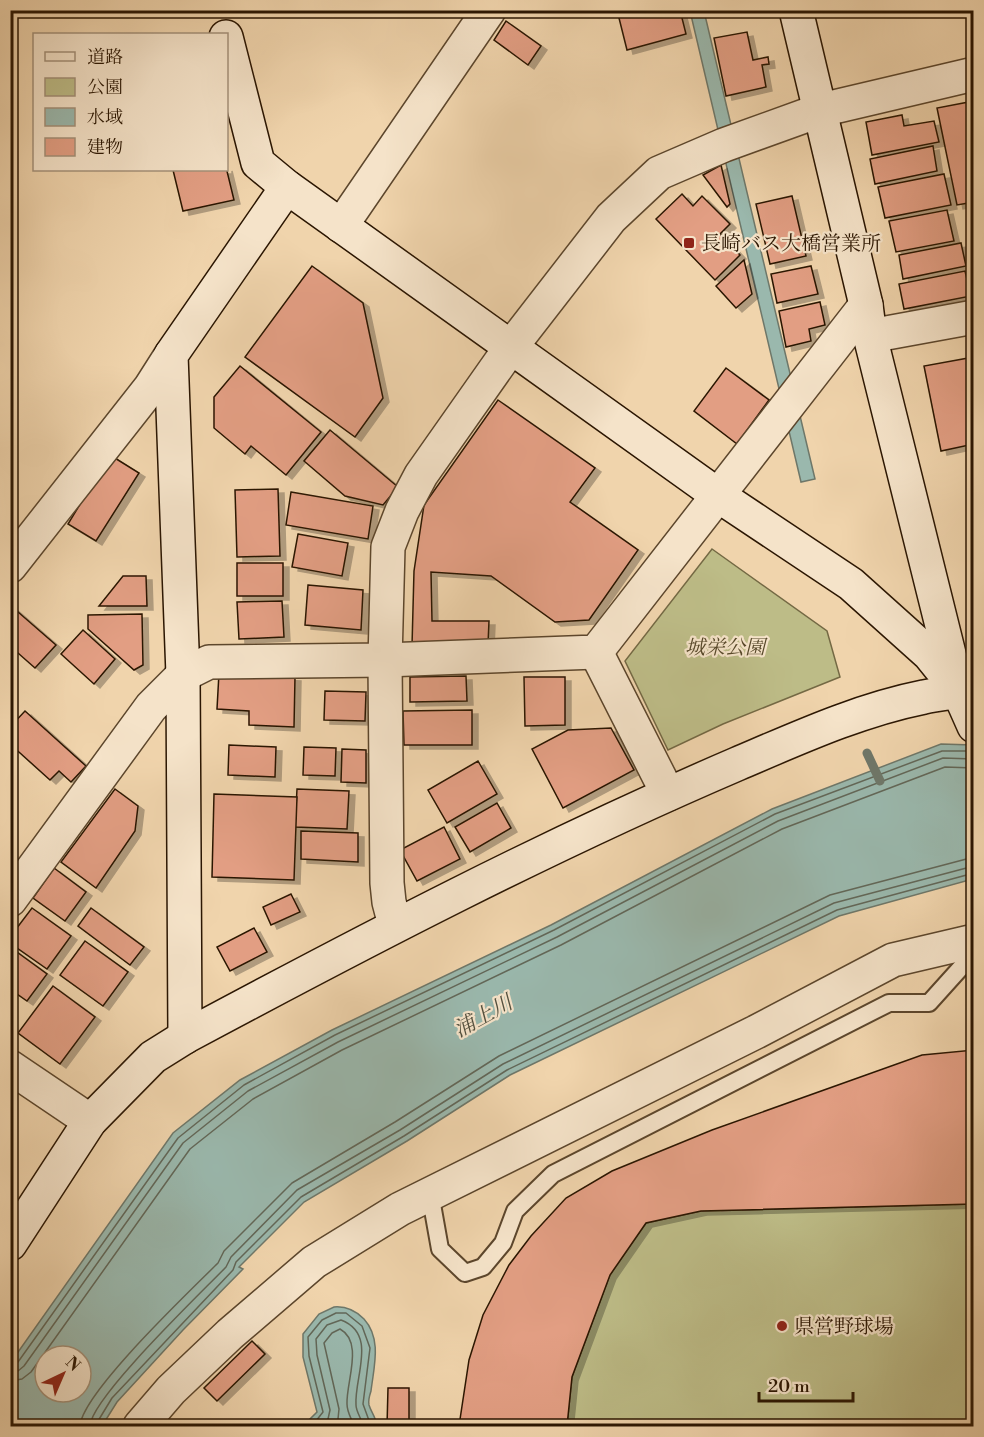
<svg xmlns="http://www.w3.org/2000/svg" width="984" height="1437" font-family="'Libre Bodoni','Noto Serif JP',serif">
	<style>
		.green { fill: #bdbc87; stroke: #746944; stroke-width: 1.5 }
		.water { fill: #9ab8ad; stroke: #6e7769; stroke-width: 1.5; fill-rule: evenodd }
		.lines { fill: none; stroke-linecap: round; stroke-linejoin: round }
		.shore { stroke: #626758; stroke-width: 1.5 }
		.stream { stroke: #6e7769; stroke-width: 9 }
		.building { fill: #e29e83; stroke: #2b1602; stroke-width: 1.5; filter: url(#shadow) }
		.lane-casing { stroke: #5c462c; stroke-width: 20 }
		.street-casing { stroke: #5c462c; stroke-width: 36 }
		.secondary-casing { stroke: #2b1602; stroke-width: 36 }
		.lane { stroke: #f5e3c9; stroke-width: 16 }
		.street { stroke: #f5e3c9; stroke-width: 33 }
		.secondary { stroke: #f5e3c9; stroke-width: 33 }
		.poi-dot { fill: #8f2418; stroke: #f5e3c9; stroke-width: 2 }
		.labels { text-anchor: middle; stroke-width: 4.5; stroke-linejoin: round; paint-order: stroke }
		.poi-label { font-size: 20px; fill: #2b1602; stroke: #f5e3c9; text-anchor: start }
		.park-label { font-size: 20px; font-style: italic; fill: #57482a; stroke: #f5e3c9 }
		.water-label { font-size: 21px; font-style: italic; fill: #524f3e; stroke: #f5e3c9 }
	</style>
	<defs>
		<filter id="shadow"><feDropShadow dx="6" dy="4" stdDeviation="0" flood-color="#0004"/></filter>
	</defs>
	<rect width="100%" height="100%" fill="#f0d4ac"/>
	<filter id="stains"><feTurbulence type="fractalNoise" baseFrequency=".00333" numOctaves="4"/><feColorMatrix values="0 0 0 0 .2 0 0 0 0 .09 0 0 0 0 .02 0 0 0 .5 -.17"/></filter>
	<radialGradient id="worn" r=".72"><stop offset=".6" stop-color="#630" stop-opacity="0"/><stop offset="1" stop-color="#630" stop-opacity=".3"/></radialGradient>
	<g class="green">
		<path d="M712 549 827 631 840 677 723 724 668 750 625 661Z"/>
		<path d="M973 1204V1426H567L572 1377 610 1275 646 1223 701 1211Z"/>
	</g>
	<g class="water">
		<path d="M690 11H704L815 479 801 482Z"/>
		<path d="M941 744 973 745V879L839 916 510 1075 407 1141 304 1202 239 1267 243 1269 183 1330 117 1402 102 1426H11V1362L173 1133 240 1080 332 1030 551 925 772 809ZM45 1356H81V1392H45Z"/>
		<path d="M334 1307C346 1306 355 1310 364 1319 382 1339 374 1366 371 1391 370 1394 368 1401 369 1405 371 1412 376 1417 377 1426H306L307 1422 317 1412 303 1357V1334L319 1314Z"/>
	</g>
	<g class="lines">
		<g class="shore">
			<path d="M10 1365 18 1362 178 1138 244 1085 335 1035 554 930 775 814 942 751H974"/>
			<path d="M10 1372 18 1371 24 1366 183 1143 248 1091 338 1042 557 937 778 821 943 758 974 759"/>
			<path d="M10 1381 22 1379 31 1372 190 1149 253 1099 342 1050 561 945 782 829 945 767 974 768"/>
			<path d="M80 1426C82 1393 190 1291 218 1263L224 1251 292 1183 395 1122 499 1056 830 895 974 857"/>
			<path d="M90 1426C91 1398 201 1293 226 1267L231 1257 297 1190 400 1130 503 1064 834 903 974 866"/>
			<path d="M97 1426 98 1421 112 1398 233 1270 236 1262 301 1197 404 1136 507 1070 837 910 974 873"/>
			<path d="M312 1426 323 1412 309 1356 308 1337 322 1320 336 1313H346L362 1326 370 1348 363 1404 371 1426"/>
			<path d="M322 1426 328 1419 330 1410 317 1355 316 1339 327 1325 341 1320C378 1334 354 1377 356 1405 356 1412 362 1419 363 1426"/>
			<path d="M334 1426 338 1419 339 1409 324 1343 332 1333 340 1329C364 1342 346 1382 347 1404 347 1413 352 1419 354 1426"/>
		</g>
		<path class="stream" d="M867 753 880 781"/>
	</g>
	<g class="building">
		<path d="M617 10H680L686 34 627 50Z"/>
		<path d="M506 21 541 46 528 65 494 40Z"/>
		<path d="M747 32 753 60 768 57 769 64 762 65 766 87 726 96 714 38Z"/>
		<path d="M974 101V202L957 205 937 108Z"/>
		<path d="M902 115 904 126 934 121 939 142 872 155 866 122Z"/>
		<path d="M933 146 937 171 875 184 870 159Z"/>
		<path d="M721 165 730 204 727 207 703 175Z"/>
		<path d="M226 167 234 200 183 211 173 170H226Z"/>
		<path d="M944 174 951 205 885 218 878 187Z"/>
		<path d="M682 194 693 206 702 196 730 224 720 234 740 255 715 280 656 219Z"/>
		<path d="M792 196 806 256 770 264 756 204Z"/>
		<path d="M947 210 954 241 896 252 889 221Z"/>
		<path d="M961 243 966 266 903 279 899 255Z"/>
		<path d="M744 260 752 294 736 308 716 286Z"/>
		<path d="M312 266 363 303 383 398 355 437 245 357Z"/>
		<path d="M811 266 818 294 777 303 771 274Z"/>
		<path d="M965 271 971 296 904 309 899 284Z"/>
		<path d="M820 302 825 325 809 329 811 341 786 347 779 311Z"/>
		<path d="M974 357V444L941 451 924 366Z"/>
		<path d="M240 366 321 432 286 475 251 446 245 454 214 428V397Z"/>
		<path d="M726 368 769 400 737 444 694 411Z"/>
		<path d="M498 400 595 468 570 502 638 550 589 620 555 622 491 576 431 572 432 621H489L488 644 412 646 414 571 424 505Z"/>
		<path d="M330 430 398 487 383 505 345 496 304 461Z"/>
		<path d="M110 455 139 473 96 541 68 524Z"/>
		<path d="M278 489 280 556 237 557 235 490Z"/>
		<path d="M291 492 373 506 368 539 286 525Z"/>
		<path d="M298 534 348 543 342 576 292 567Z"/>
		<rect x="237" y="563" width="46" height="33"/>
		<path d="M123 576H146L147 606H99Z"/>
		<path d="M308 585 363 590 361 630 305 625Z"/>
		<path d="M282 601 284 637 239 639 237 602Z"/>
		<path d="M10 605 56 645 35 668 10 646Z"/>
		<path d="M142 614 143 665 134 670 88 629V615Z"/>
		<path d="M83 630 115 659 94 684 61 654Z"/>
		<path d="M219 673 295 677 294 727 249 725V711L217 709Z"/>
		<path d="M466 676 467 701 410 702V677Z"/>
		<path d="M524 677H565V725L525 726Z"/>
		<path d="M325 691 366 692 365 721 324 720Z"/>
		<path d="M472 710V745H404L403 711Z"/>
		<path d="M25 711 86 766 71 782 59 771 50 780 10 744V727Z"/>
		<path d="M611 728 634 770 563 808 532 749 568 730Z"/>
		<path d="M229 745 276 747 275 777 228 775Z"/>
		<path d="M304 747 336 748 335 776 303 775Z"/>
		<path d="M342 749 366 750V783L341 782Z"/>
		<path d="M478 761 497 794 447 823 428 790Z"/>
		<path d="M115 789 138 806 135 831 96 888 61 862Z"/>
		<path d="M297 789 349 791 347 829 295 827Z"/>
		<path d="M214 794 297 797 294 880 212 877Z"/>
		<path d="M497 803 511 828 470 852 455 827Z"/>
		<path d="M444 827 460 859 417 881 400 850Z"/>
		<path d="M301 831 358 833V862L301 859Z"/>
		<path d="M54 868 86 892 65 921 33 898Z"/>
		<path d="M291 894 300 912 271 925 263 907Z"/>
		<path d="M32 908 71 936 47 969 10 943V937Z"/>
		<path d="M91 908 144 947 130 965 78 926Z"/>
		<path d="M254 928 267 952 230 971 217 947Z"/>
		<path d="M85 941 128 972 103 1006 60 975Z"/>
		<path d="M10 947 47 974 27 1001 10 989Z"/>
		<path d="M53 986 95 1017 60 1064 18 1033Z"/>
		<path d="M974 1050V1204L701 1211 646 1223 610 1275 572 1377 567 1426H459L469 1360 483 1315 509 1265 531 1236 566 1198 612 1171 712 1130 922 1055Z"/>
		<path d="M252 1341 265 1354 217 1401 204 1388Z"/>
		<path d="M388 1388H409V1426H387Z"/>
	</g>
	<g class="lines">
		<g class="lane-casing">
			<path id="lane" d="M430 1193 440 1249 465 1273 483 1267 503 1243 515 1211 553 1174 889 1003H929L974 953"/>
		</g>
		<g class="street-casing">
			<g id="street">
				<path d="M341 226 489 10"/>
				<path d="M870 336 974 317"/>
				<path d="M10 566 150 388 171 355"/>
				<path d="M596 652 668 794"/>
				<path d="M10 900 151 707 183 675 209 662 385 660 596 652 866 305"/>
				<path d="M395 925 389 902 387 883 385 660 388 547 402 511 421 475 511 347 611 218 659 173 724 145 821 110 974 74"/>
				<path d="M10 1067 90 1121"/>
				<path d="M140 1426 171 1390 230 1334 314 1262 400 1209 756 1032 893 960 974 941"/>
			</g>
		</g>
		<g class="secondary-casing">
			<g id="secondary">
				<path d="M796 10 866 305 870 336 958 690 974 726"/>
				<path d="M226 37 258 163 287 187 719 496 851 584 929 654 958 690"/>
				<path d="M185 1037 183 675 171 355 287 187"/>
				<path d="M10 1244 90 1121 153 1057 185 1037C366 940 548 845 737 764 798 738 859 710 924 697 941 694 956 690 974 691"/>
			</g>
		</g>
		<use href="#lane" class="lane"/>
		<use href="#street" class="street"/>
		<use href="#secondary" class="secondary"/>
	</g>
	<g class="poi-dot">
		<rect x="683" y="237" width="12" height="12" rx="3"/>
		<circle cx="782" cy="1326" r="6"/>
	</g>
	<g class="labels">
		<g class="poi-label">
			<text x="701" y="250">長崎バス大橋営業所</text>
			<text x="794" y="1333">県営野球場</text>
		</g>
		<g class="park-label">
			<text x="725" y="654">城栄公園</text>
		</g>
		<g class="water-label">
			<text transform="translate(483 1016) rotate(-29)" y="7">浦上川</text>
		</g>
	</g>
	<rect width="984" height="1437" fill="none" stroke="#f0d4ac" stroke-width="36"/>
	<rect x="12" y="12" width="960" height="1413" fill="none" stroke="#2b1602" stroke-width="3"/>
	<rect x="18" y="18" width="948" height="1401" fill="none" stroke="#2b1602" stroke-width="1.5"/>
	<rect x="33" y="33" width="195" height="138" fill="#f5e3c9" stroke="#a49179" stroke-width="1.5"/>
	<rect x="45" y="52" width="30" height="9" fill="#f5e3c9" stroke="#a49179" stroke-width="1.5"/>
	<text x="87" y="63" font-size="18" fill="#2b1602">道路</text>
	<rect x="45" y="78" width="30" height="18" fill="#bdbc87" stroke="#a49179" stroke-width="1.5"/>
	<text x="87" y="93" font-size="18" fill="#2b1602">公園</text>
	<rect x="45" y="108" width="30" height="18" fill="#9ab8ad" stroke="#a49179" stroke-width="1.5"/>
	<text x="87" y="123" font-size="18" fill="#2b1602">水域</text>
	<rect x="45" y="138" width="30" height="18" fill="#e29e83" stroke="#a49179" stroke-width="1.5"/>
	<text x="87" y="153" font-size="18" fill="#2b1602">建物</text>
	<g transform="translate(63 1374) rotate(44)"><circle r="28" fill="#f5e3c9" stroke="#a49179" stroke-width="1.5"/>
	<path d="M0-4.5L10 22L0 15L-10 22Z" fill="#8f2418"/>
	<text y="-9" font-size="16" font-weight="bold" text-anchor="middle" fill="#2b1602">N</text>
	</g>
	<path d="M759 1392v9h94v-9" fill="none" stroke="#2b1602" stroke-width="3"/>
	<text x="768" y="1392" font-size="18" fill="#2b1602" stroke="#f5e3c9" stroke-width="4.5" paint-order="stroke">20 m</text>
	<rect width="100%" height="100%" filter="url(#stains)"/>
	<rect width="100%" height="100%" fill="url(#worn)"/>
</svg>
